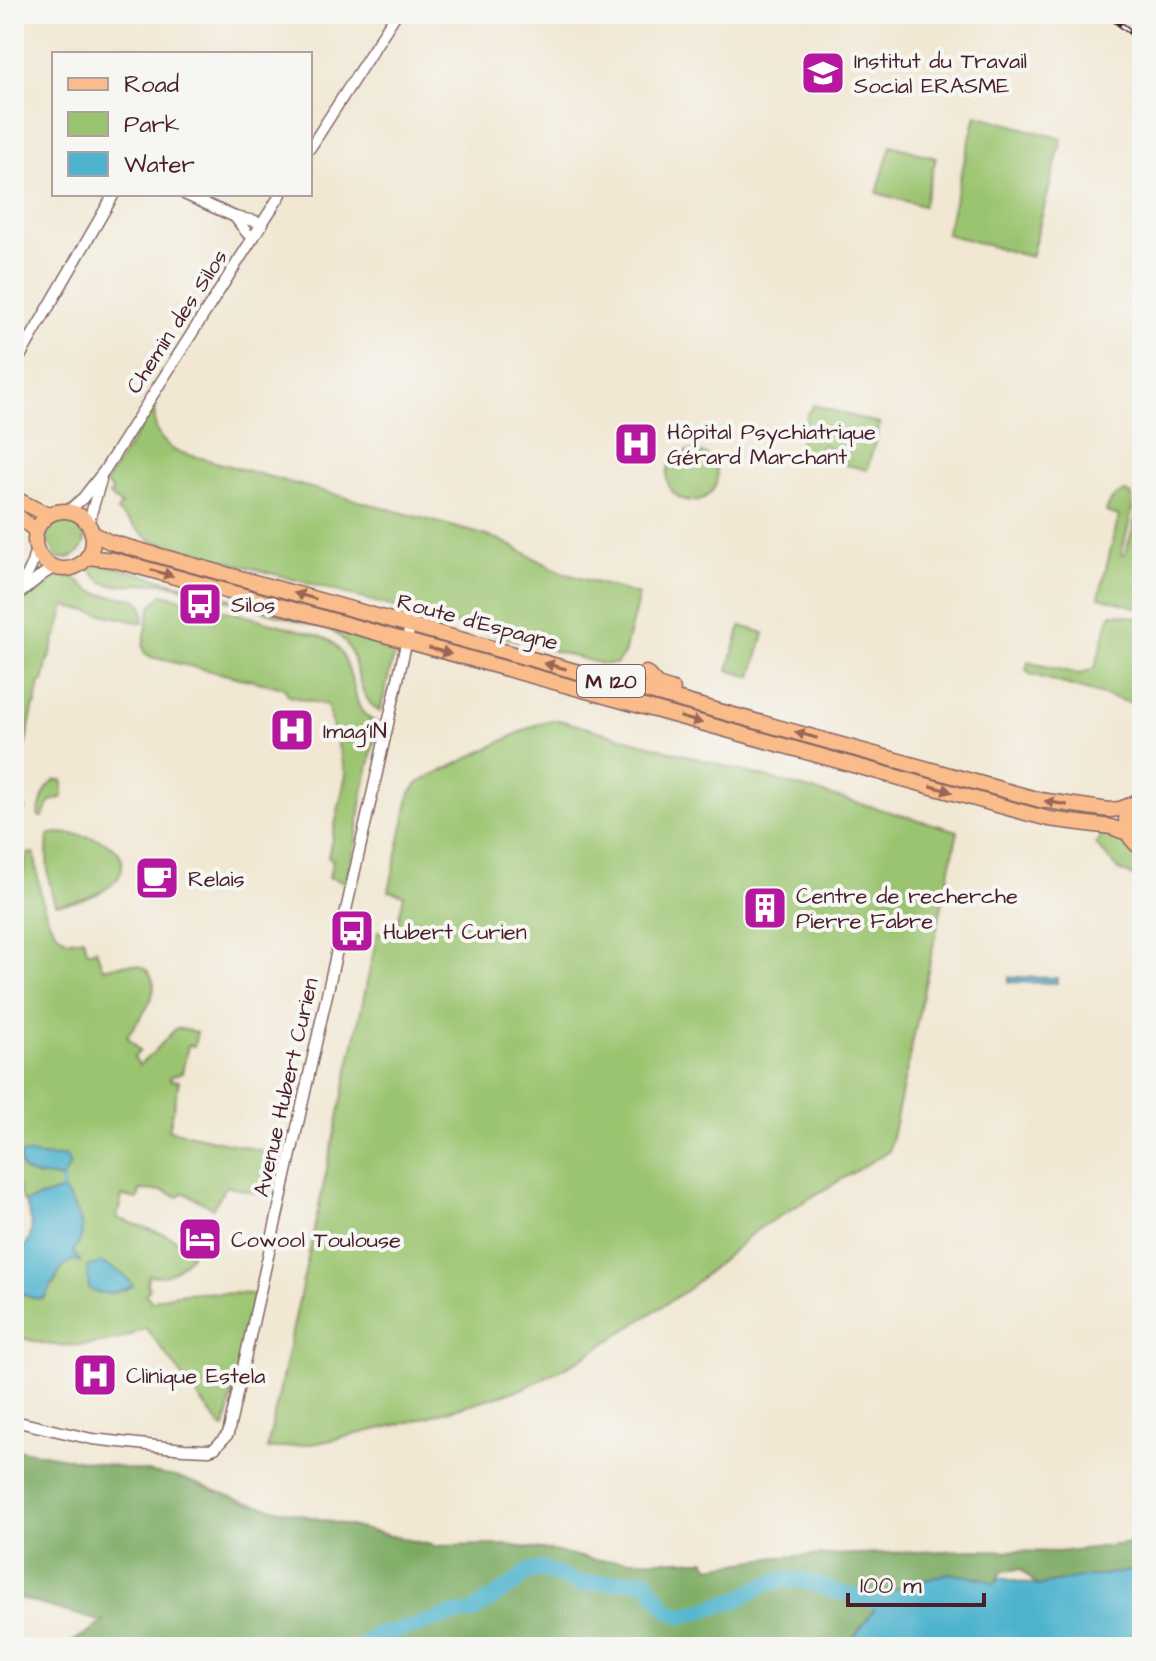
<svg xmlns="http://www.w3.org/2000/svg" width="1156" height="1661" font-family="'Architects Daughter',sans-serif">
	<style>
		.green { fill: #9bc470; stroke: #72724e; stroke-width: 2 }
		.forest { fill: #7caa62; stroke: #636446; stroke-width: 2 }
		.water { fill: #4eb3cd; stroke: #4c697c; stroke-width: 2 }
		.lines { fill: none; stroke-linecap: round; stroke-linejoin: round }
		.stream { stroke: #4eb3cd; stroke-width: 3 }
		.river { stroke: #4eb3cd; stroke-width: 16 }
		.minor-casing { stroke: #846565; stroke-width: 13 }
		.major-casing { stroke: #846565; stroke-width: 17 }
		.minor { stroke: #fff; stroke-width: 10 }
		.major { stroke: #fabc8b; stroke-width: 14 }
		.rail-casing { stroke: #4a1f2b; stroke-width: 6 }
		.rail { stroke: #f6f6f2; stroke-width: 3; stroke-dasharray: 9; stroke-linecap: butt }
		.oneway { fill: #996656 }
		.labels { text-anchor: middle; stroke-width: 8; stroke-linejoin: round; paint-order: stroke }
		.shield { fill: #f6f6f2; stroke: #7e6067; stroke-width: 2 }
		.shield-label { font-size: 20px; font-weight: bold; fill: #4a1f2b }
		.poi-label { font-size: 22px; fill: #4a1f2b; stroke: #f6f6f2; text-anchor: start }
		.street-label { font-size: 22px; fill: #4a1f2b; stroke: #f6f6f2 }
	</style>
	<rect width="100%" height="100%" fill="#f6f6f2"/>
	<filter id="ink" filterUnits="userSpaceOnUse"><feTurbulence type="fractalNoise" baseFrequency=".0125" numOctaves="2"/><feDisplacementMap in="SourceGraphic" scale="16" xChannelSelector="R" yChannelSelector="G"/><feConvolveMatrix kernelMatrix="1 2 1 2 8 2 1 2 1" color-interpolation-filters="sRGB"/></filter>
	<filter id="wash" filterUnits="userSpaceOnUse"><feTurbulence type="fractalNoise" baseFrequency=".006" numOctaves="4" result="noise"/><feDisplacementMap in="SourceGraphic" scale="32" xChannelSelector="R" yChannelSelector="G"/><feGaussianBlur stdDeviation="1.8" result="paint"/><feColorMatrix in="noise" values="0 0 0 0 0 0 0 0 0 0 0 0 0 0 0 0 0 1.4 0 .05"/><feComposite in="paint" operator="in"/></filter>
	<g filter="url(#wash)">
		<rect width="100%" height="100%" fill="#f1e7d2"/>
		<g class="green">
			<path d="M976 115 1062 139 1031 257 946 234Z"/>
			<path d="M891 145 936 158 923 206 877 193Z"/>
			<path d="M155 405C153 428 156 437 175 451L484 535 500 540 563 573 639 595 624 654 616 664H602L150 540 117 511 121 505 109 495 113 491 105 483Z"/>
			<path d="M813 405 880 424 867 470 831 461V454L826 452 829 449 824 444 818 450 823 454 822 458 798 451 808 412H810Z"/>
			<circle cx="692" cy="476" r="25"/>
			<path d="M1126 492 1132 495V512L1121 555H1125L1137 514 1142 504V609L1099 597 1119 516 1106 512C1110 500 1113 495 1126 492Z"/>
			<path d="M61 516C96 517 91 564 56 558L51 545 42 535 48 522Z"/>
			<path d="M97 562 389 642 394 655 380 712C349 693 366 648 330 630L178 586C169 584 161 582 152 583 126 585 101 594 88 564Z"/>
			<path d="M62 572C76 575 82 587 94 592 105 598 131 596 137 600 145 605 144 615 143 623L65 606 57 636H55L50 658H48L43 682H40L36 705H34L20 768 19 781 25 810 14 807V619C24 600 39 574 62 572Z"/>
			<path d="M163 594 310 633C319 636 328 638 334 644 349 659 353 688 359 707 364 715 369 720 378 723L362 797 356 842 345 882 329 877 333 860 328 857 346 775 327 705 289 696 284 688 151 657 145 653 143 646 151 606Z"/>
			<path d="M1112 614H1120L1142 619V706L1030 674 1026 670 1028 662 1079 674 1095 668 1109 619Z"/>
			<path d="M741 626 764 633 752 677 728 670Z"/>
			<path d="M559 720 958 831 889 1151 758 1229 687 1290 581 1359 524 1388 414 1421 318 1443 267 1449 378 931 395 934 404 895 389 891 410 793 418 783 529 728 546 721Z"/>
			<path d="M56 780H63V797L51 801 42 817H40L38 815C42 801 43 788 56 780Z"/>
			<path d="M1100 831C1127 838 1141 851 1142 880L1119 870 1095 844 1100 837Z"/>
			<path d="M57 833C75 834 103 836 116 850 121 854 123 861 122 867 120 891 75 904 55 904 47 881 46 859 48 835Z"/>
			<path d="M33 853 35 854C37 875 42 927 64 938 70 942 76 939 83 938L88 952 96 949 103 969C118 966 139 958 150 974 153 979 155 987 153 992 150 1008 136 1023 127 1036L140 1051 134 1057 139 1065 154 1052 176 1028 197 1032 194 1046 188 1045 182 1073 170 1077V1080L179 1081 169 1130 278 1154 268 1196 226 1186 213 1208 183 1192 179 1197 164 1191 140 1190 138 1199 122 1196 117 1218 169 1236 191 1248V1255C179 1269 168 1279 149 1275L147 1282 149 1290 145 1294 152 1302C177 1287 225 1294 255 1294L225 1428 221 1427 146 1328C119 1343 84 1347 53 1345 41 1344 29 1340 17 1336L14 1340V1289L34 1298 54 1284 62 1268 72 1260 78 1213 63 1191 23 1202 14 1176V888H21L24 863 28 854Z"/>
		</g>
		<g class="forest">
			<path d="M14 1449 181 1478 246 1502 435 1546 503 1545 553 1551 595 1560H705L710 1567 777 1557 972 1550 1058 1552 1142 1542V1570L1074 1578 1038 1586 1020 1569 1003 1571 994 1584 887 1592 847 1647H65L103 1622 14 1597Z"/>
			<path d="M962 1638 1035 1644 1032 1647H947Z"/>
		</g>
		<g class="water">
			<path d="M1009 977 1057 978V983L1009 982Z"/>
			<path d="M23 1153 49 1157 66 1156 70 1165 62 1180C44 1171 18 1184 20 1155Z"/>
			<path d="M63 1190C75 1208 93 1231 73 1251L80 1261 72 1260 62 1268 45 1297C34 1302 23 1294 14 1289V1259C35 1239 35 1228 25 1202Z"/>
			<path d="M101 1263C112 1267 127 1275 133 1286 120 1292 102 1297 89 1289L87 1267Z"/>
			<path d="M1142 1570V1647H1032L1034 1644 963 1638 947 1647H847L887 1592 948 1573 986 1579 994 1584 1001 1578 1038 1586 1074 1578Z"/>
		</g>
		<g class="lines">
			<path class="stream" d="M62 1180 63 1190"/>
			<path class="river" d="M361 1647 376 1635 416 1626 450 1615 472 1612 514 1584 527 1572 542 1569 580 1584 645 1580 667 1609 682 1616 737 1600 764 1585 784 1579 805 1581 834 1591 901 1607"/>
		</g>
	</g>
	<g filter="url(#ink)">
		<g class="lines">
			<g class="minor-casing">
				<g id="minor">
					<path d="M310 148 396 14"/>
					<path d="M184 194 235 217 255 221 262 225"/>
					<path d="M235 217 247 233 254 237"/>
					<path d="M14 367 114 194"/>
					<path d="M68 511 83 498 104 471 281 194"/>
					<path d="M88 524 101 480"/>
					<path d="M23 591 42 575 55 567"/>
					<path d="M14 601 31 567 36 548"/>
					<path d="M14 1421 92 1439 184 1449 209 1450 215 1448 228 1434 410 626"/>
				</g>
			</g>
			<g class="major-casing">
				<g id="major">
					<path d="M14 498 48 515"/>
					<circle cx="64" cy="540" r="29"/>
					<path d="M14 513 36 531"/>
					<path d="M92 533 110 542 1040 800 1109 810 1120 809 1133 804"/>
					<path d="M87 557 114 560 1026 813 1049 819 1111 827 1127 833"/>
					<path d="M646 673 657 685 673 690"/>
					<path d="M1142 797C1120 812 1121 834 1142 849"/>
				</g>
			</g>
			<use href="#minor" class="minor"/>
			<use href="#major" class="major"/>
			<g class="rail-casing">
				<path id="rail" d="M1107 14 1142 41"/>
			</g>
			<use href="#rail" class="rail"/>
		</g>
		<defs><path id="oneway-solid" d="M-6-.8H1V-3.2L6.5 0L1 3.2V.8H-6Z" transform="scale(2)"/></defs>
		<g class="oneway">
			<use href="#oneway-solid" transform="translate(162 573) rotate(16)"/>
			<use href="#oneway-solid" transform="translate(305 596) rotate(-164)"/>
			<use href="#oneway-solid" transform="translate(440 651) rotate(16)"/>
			<use href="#oneway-solid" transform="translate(555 666) rotate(-165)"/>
			<use href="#oneway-solid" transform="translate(691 720) rotate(16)"/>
			<use href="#oneway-solid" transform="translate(806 735) rotate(-164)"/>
			<use href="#oneway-solid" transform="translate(941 789) rotate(16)"/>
			<use href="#oneway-solid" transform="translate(1056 803) rotate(-170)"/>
		</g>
	</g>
	<defs>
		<g id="university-square" transform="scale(2.3)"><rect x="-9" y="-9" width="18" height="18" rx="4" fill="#b5179e" stroke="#f6f6f2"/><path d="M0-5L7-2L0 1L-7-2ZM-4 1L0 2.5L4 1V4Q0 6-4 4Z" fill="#fff"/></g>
		<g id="hospital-square" transform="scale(2.3)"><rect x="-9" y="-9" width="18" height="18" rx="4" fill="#b5179e" stroke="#f6f6f2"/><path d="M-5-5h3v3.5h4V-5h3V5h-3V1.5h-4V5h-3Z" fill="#fff"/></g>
		<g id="bus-square" transform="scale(2.3)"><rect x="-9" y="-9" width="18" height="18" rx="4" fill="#b5179e" stroke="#f6f6f2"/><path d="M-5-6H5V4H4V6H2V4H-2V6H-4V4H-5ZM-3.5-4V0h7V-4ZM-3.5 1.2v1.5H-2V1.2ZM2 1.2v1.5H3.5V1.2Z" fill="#fff"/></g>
		<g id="cafe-square" transform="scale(2.3)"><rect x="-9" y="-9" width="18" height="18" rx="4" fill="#b5179e" stroke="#f6f6f2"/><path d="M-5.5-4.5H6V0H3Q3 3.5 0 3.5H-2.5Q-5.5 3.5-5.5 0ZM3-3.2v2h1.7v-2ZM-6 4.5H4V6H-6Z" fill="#fff"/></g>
		<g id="building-square" transform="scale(2.3)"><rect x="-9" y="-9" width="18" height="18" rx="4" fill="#b5179e" stroke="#f6f6f2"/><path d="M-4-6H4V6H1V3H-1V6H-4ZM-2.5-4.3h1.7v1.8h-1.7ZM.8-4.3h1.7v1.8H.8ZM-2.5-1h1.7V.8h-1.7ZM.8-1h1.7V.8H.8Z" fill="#fff"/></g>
		<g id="hotel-square" transform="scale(2.3)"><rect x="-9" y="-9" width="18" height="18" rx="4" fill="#b5179e" stroke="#f6f6f2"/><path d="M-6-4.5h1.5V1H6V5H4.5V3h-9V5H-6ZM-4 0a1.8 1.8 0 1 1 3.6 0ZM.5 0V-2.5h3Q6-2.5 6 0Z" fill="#fff"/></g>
	</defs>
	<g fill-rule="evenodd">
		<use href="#university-square" x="823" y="73"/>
		<use href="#hospital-square" x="636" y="444"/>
		<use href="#bus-square" x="200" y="604"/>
		<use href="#hospital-square" x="292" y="730"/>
		<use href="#cafe-square" x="157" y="878"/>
		<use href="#building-square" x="765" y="908"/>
		<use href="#bus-square" x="352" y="931"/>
		<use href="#hotel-square" x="200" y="1239"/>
		<use href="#hospital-square" x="95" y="1375"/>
	</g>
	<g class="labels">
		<rect class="shield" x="577" y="665" width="68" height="32" rx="6"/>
		<g class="shield-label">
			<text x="611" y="688">M 120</text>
		</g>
		<g class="poi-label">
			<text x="854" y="68">Institut du Travail<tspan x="854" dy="25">Social ERASME</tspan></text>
			<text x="667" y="439">Hôpital Psychiatrique<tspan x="667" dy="25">Gérard Marchant</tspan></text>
			<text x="231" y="612">Silos</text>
			<text x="323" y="738">Imag'IN</text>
			<text x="188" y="886">Relais</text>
			<text x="796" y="903">Centre de recherche<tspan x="796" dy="25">Pierre Fabre</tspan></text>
			<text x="383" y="939">Hubert Curien</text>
			<text x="231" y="1247">Cowool Toulouse</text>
			<text x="126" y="1383">Clinique Estela</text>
		</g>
		<g class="street-label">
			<text transform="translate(176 321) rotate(-57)" y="8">Chemin des Silos</text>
			<text transform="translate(478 621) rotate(15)" y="8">Route d'Espagne</text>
			<text transform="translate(285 1087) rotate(-77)" y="8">Avenue Hubert Curien</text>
		</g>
	</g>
	<rect width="1156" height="1661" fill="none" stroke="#f6f6f2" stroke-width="48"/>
	<rect x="52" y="52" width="260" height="144" fill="#f6f6f2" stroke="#b1a0a2" stroke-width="2"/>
	<rect x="68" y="78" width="40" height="12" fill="#fabc8b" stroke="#b1a0a2" stroke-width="2"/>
	<text x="124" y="92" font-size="24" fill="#4a1f2b">Road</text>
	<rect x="68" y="112" width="40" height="24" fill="#9bc470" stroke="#b1a0a2" stroke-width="2"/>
	<text x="124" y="132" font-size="24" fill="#4a1f2b">Park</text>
	<rect x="68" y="152" width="40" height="24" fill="#4eb3cd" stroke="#b1a0a2" stroke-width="2"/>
	<text x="124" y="172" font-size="24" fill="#4a1f2b">Water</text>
	<path d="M848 1593v12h136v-12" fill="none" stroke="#4a1f2b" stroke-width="4"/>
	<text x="860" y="1593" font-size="24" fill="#4a1f2b" stroke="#f6f6f2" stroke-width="6" paint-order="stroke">100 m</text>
</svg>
